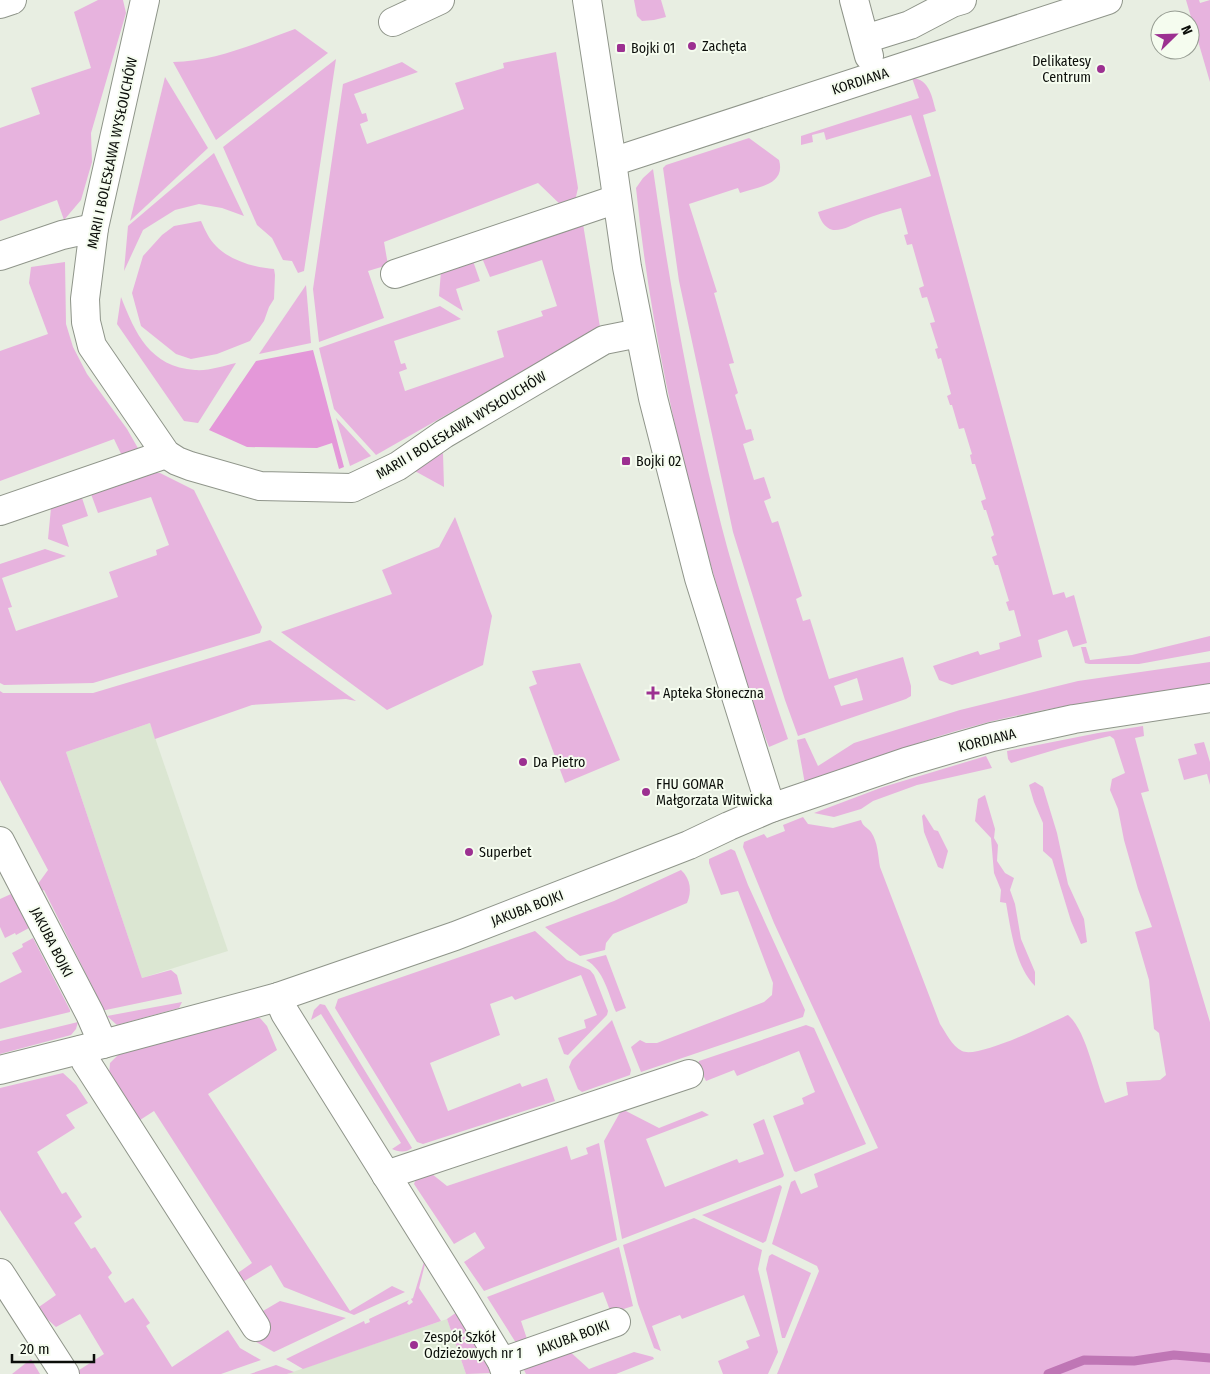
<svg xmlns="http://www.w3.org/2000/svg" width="1210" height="1374" font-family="'Fira Sans Condensed',sans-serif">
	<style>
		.built { fill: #dbe6d2 }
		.green { fill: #e7b3de; fill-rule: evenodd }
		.forest { fill: #e498d9 }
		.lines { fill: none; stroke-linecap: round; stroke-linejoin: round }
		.stream { stroke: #bf76b5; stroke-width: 9 }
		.minor-casing { stroke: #8f958a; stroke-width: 30 }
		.minor { stroke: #fff; stroke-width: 28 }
		.poi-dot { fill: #9c3091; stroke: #f5fcef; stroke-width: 2 }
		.labels { text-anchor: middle; stroke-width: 4; stroke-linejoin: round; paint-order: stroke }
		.poi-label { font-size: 14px; fill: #0b0e0a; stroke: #f5fcef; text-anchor: start }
		.street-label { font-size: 14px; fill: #0b0e0a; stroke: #f5fcef }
	</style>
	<rect width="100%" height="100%" fill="#e8eee2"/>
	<g class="built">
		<path d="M150 723 228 951 142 978 66 752Z"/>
		<path d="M447 1319 466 1374H287Z"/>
	</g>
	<g class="green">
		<path d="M98 0H123L126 13 91 133 92 162 81 200 64 220 57 200 0 221V128L40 114 31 88 91 68 74 12Z"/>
		<path d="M634 0H661L666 17 654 20 642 21 637 16Z"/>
		<path d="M1186 0H1199L1200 3 1210 0V82Z"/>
		<path d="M295 29 328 53 216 140 173 62C216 61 256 43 295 29Z"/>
		<path d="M556 52 578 188 575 201 563 207 538 183 384 242 388 265 368 271 384 318 319 342 313 289 343 84 402 62 418 72 354 94 362 114 366 113 368 121 360 124 367 144 464 109 455 83 504 68 503 63Z"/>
		<path d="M336 59 304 271 298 273 292 261 283 260 272 238 257 225 223 147Z"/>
		<path d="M165 77 208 148 130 221Z"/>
		<path d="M912 78C930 79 932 98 936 111L923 115 1053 595 1064 592 1066 598 1074 595 1087 643 1073 647 1067 630 1038 640 1042 657 952 685 939 680 933 666 978 651 980 655 1000 649 999 643 1021 636 1014 610 1009 611 1006 602 1009 601 998 565H995L992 557 997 555 991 537 994 535 986 510H984L981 501 986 499 975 464H972L970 455 972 454 964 428 959 429 952 405H950L947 396 951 394 941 358 938 359 935 349 938 348 930 323 935 322 927 297 922 298 919 288 924 286 912 244 907 245 904 235 908 234 901 208C889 211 875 215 863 220 854 224 843 231 833 230 824 228 820 219 818 212L931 176 911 115 826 140 824 132 812 135 813 142 801 145V136L919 98Z"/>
		<path d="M749 138 779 160C786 185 758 187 740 193L738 188 689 204 717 292 714 293 734 363 729 364 738 393 735 395 746 430 751 429 754 440 743 444 754 480 764 477 771 498 764 501 772 523 778 521 802 596 796 599 803 621 810 619 829 679 903 657 911 686V696L906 699 798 736 785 700 733 532 679 281 663 168 666 165ZM857 678 863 700 841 706 834 686Z"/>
		<path d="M214 153 244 216 222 208 199 204 175 210 143 230 124 271 128 226Z"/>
		<path d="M653 169C669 281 689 393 716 504 735 583 762 661 788 739L769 747C754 709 743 670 731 632 686 489 651 337 636 188L643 178Z"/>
		<path d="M201 221C205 230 209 239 216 246 229 260 255 268 274 269L275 275 274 299 269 307 264 321 250 341 217 354 191 359 176 354 141 326 132 293 143 256 162 235 174 226Z"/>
		<path d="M583 224 600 327 376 455 334 409 319 348 440 306 461 319 394 341 401 364 405 363 407 369 399 372 405 391 504 357 497 331 543 316 541 311 557 306 542 260 490 277 482 258Z"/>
		<path d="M473 261 480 281 456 289 463 311 439 296 441 271Z"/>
		<path d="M65 262 66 324 73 347 87 374 127 429 139 450 124 460 114 439 0 481V351L48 334 29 283 31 267Z"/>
		<path d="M306 285 311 343 259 354Z"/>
		<path d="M121 297C135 333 150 367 195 370 209 371 223 366 236 363L198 423 184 421 117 324Z"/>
		<path d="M336 418 371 456 350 466Z"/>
		<path d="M443 453 444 487 413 470Z"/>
		<path d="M155 473H160L194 490 262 627 260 633 93 683 4 685 0 683V564L45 549 66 556 2 578 12 607 8 608 16 631 118 597 109 572 157 555 156 550 169 545 151 497 98 513 91 494Z"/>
		<path d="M82 498 88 516 62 525 69 547 48 539 51 508Z"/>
		<path d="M455 517 492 616 483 665 387 710 281 632 392 594 382 570 439 547Z"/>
		<path d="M1210 636V651L1139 664H1089L1085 663 1081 647H1086L1090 660 1132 655Z"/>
		<path d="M270 640 356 701 346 699 252 705 155 739 150 723 66 752 142 978 171 970 177 975 182 994 101 1011 99 1009 102 1006 44 890 38 893 35 888 48 870 0 780V691L3 693H93Z"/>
		<path d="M1210 662V685C1136 695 1061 704 989 722 926 738 866 762 805 784L797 740 805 738 818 766 854 743 960 710 1078 681Z"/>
		<path d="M580 663 620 760 565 783 529 687 537 684 532 671Z"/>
		<path d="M1143 726 1144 736 1135 738 1149 791 1141 793 1210 1022V1374H777L819 1271 817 1266 772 1244 791 1182 795 1180 801 1194 818 1187 814 1174 878 1148 774 923 743 847 744 842 764 834 767 838 785 831 783 825 803 817 808 824 833 828 861 820C863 827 867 827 871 832 878 842 878 856 880 867L940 1024C946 1033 952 1046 962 1051 978 1059 1050 1023 1068 1015 1087 1031 1095 1080 1105 1103L1128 1095 1126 1082 1160 1080 1166 1075 1159 1033 1154 1029 1149 980 1135 932 1152 927 1138 889 1124 840 1118 809 1110 790 1112 779 1125 773 1114 739 1110 736 1061 748 1011 763 1008 759 1007 751 1098 733Z"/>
		<path d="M1204 742 1210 762V785L1207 774 1184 780 1178 759 1197 754 1194 744Z"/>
		<path d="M986 756 992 768 917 785 873 801 861 809 834 817 814 813 883 787Z"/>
		<path d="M1035 782 1043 787 1057 833 1068 884 1084 919 1087 942 1081 944 1071 921 1052 859 1043 851V823L1034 802 1029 785Z"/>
		<path d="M985 795 995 829 994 838 998 845 997 861 1005 873 1014 878 1010 890 1015 904 1021 939 1035 972V986C1015 966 1011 930 1006 903L1000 902 1001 890 994 873 991 838 975 821 978 799Z"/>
		<path d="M924 814 934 830 938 831 948 851 943 869 938 867 924 832 922 816Z"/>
		<path d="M731 849 735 851 748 885 805 1010 803 1017 641 1072 631 1047 640 1040 646 1043H657L764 1002 772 995 773 983 738 891 721 895 709 863V859Z"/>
		<path d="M681 870C691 879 692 892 687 903L613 934 606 943 605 950 580 956 545 927 614 901Z"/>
		<path d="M11 894 29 928 16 935 15 933 5 938 0 927V899Z"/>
		<path d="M535 931 567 960 590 970 594 975 608 1011 607 1015 568 1055 564 1054 558 1038 586 1028 584 1020 597 1015 581 975 515 1000 512 996 490 1004 500 1035 430 1063 448 1111 520 1083 522 1087 547 1078 555 1101 423 1144 417 1142 335 1008 338 999Z"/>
		<path d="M33 938 70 1010V1012L0 1029V983L22 972 12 953 23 947 22 944Z"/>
		<path d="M606 955 626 1008 616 1012C608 993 604 970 586 960Z"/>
		<path d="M182 1002 179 1008 117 1025 107 1016Z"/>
		<path d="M320 1004 325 1005 337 1025 412 1148C406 1153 398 1152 392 1149L401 1143 321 1014 311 1020 314 1010Z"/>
		<path d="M260 1018 267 1026 277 1050 208 1094 350 1311 392 1286 405 1292 354 1315 284 1287 271 1265 241 1283 235 1275 252 1263 154 1111 137 1122 109 1075 110 1063 118 1055 243 1019Z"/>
		<path d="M612 1020 631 1070 630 1075 582 1092 578 1089 569 1067 572 1060Z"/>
		<path d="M78 1022 76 1029 71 1035 0 1054V1041Z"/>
		<path d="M806 1025 814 1028 866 1144 796 1172 794 1171 773 1116 804 1104 802 1098 815 1092 799 1051 737 1076 734 1070 706 1081 698 1065 699 1061Z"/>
		<path d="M63 1073 76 1085 88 1103 66 1115 75 1128 37 1152 62 1194 66 1192 82 1217 74 1223 91 1249 95 1247 112 1273 108 1277 125 1303 133 1298 150 1323 146 1326 172 1367 228 1330 240 1348 261 1360 221 1374H73L104 1354 80 1314 56 1327 36 1309 56 1295 0 1210V1088Z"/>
		<path d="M622 1109 659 1128 702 1111 709 1115 646 1139 665 1187 737 1159 739 1163 764 1154 753 1124 764 1119 784 1175 783 1177 622 1239 604 1141Z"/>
		<path d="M599 1143 617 1240 484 1291 464 1262 485 1248 475 1232 454 1244 414 1184 416 1179 427 1170 447 1186 567 1146 571 1160 588 1154 586 1148Z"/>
		<path d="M780 1185 782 1187 766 1241 763 1243 702 1215Z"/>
		<path d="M694 1218 762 1250 758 1269 778 1352 768 1374H723L718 1361 749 1348 746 1341 760 1336 744 1295 682 1319 680 1315 652 1326 661 1351 654 1348 638 1304 623 1245Z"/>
		<path d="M619 1247 633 1306 611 1313 603 1292 521 1321 528 1342 518 1346 487 1297Z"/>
		<path d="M772 1254 811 1273 785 1338H782L766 1269 769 1256Z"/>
		<path d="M424 1262 425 1264 419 1288 441 1321 303 1369 286 1359 364 1321 365 1324 370 1322 369 1319 409 1300 407 1303 409 1305 413 1302 411 1299 413 1298Z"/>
		<path d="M280 1301 346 1318 274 1352 249 1338 263 1311Z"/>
		<path d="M457 1312 493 1373 466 1374 447 1319Z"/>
		<path d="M567 1349 589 1369 634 1352 653 1357 654 1359 616 1374H526L524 1370 526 1366Z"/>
		<path d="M31 1359 40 1374H12Z"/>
		<path d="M276 1365 294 1372 287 1374H250Z"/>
	</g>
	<path class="forest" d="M313 350 344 467 339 469 332 443 317 448 247 447 209 430 256 361Z"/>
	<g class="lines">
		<path class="stream" d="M1048 1374 1084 1360 1134 1361 1174 1355 1210 1358"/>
		<g class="minor-casing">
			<g id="minor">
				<path d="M145 0 94 228 85 299 86 322 92 346 166 454 177 461 190 466 260 486 352 488 398 466 444 434 604 340 639 333"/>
				<path d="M587 0 612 162 627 267 653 398 699 578 771 808"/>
				<path d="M854 0 869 56"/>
				<path d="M0 4 12 0"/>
				<path d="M393 22 440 0"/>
				<path d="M865 39 910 25 952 3 962 0"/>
				<path d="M612 162 1108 0"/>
				<path d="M0 256 62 235 94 228"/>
				<path d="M395 274 617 199"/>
				<path d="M0 511 166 454"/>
				<path d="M0 841 90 1014 103 1044"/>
				<path d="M278 997 285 1013 465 1301 502 1362 506 1374"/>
				<path d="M81 1050 86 1062 256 1327"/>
				<path d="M0 1070 103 1044 278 997 455 936 689 845 729 826 771 808 906 762 992 737 1074 719 1210 698"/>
				<path d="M386 1175 689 1074"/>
				<path d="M0 1273 65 1374"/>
				<path d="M502 1362 616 1322"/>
			</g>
		</g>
		<use href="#minor" class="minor"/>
	</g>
	<g class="poi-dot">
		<circle cx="692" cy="46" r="5"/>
		<rect x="616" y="43" width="10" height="10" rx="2.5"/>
		<circle cx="1101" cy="69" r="5"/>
		<rect x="621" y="456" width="10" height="10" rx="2.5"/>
		<path d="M650.5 685.5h5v5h5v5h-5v5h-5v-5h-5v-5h5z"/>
		<circle cx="523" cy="762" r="5"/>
		<circle cx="646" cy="792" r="5"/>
		<circle cx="469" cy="852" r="5"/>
		<circle cx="414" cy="1345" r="5"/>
	</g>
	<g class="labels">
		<g class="poi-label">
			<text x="702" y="51">Zachęta</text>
			<text x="631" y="53">Bojki 01</text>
			<text x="1091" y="66" text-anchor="end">Delikatesy<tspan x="1091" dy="16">Centrum</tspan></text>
			<text x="636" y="466">Bojki 02</text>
			<text x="663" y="698">Apteka Słoneczna</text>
			<text x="533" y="767">Da Pietro</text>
			<text x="656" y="789">FHU GOMAR<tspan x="656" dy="16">Małgorzata Witwicka</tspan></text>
			<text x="479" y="857">Superbet</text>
			<text x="424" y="1342">Zespół Szkół<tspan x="424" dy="16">Odzieżowych nr 1</tspan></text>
		</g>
		<g class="street-label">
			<text transform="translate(860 81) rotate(-18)" y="5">KORDIANA</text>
			<text transform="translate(112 153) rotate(-78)" y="5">MARII I BOLESŁAWA WYSŁOUCHÓW</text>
			<text transform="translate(461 425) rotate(-31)" y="5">MARII I BOLESŁAWA WYSŁOUCHÓW</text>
			<text transform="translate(987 740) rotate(-14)" y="5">KORDIANA</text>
			<text transform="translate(527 908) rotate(-21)" y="5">JAKUBA BOJKI</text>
			<text transform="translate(52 942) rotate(63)" y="5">JAKUBA BOJKI</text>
			<text transform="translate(573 1337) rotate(-20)" y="5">JAKUBA BOJKI</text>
		</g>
	</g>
	<g transform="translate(1175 35) rotate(67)"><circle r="24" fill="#f5fcef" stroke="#979d93"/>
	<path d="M0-4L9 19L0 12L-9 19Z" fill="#9c3091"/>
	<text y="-8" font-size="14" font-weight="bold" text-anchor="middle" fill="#0b0e0a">N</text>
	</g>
	<path d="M12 1354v8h82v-8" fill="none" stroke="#0b0e0a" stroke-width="2.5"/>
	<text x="20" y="1354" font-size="15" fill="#0b0e0a" stroke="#f5fcef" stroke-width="4" paint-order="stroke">20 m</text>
</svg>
